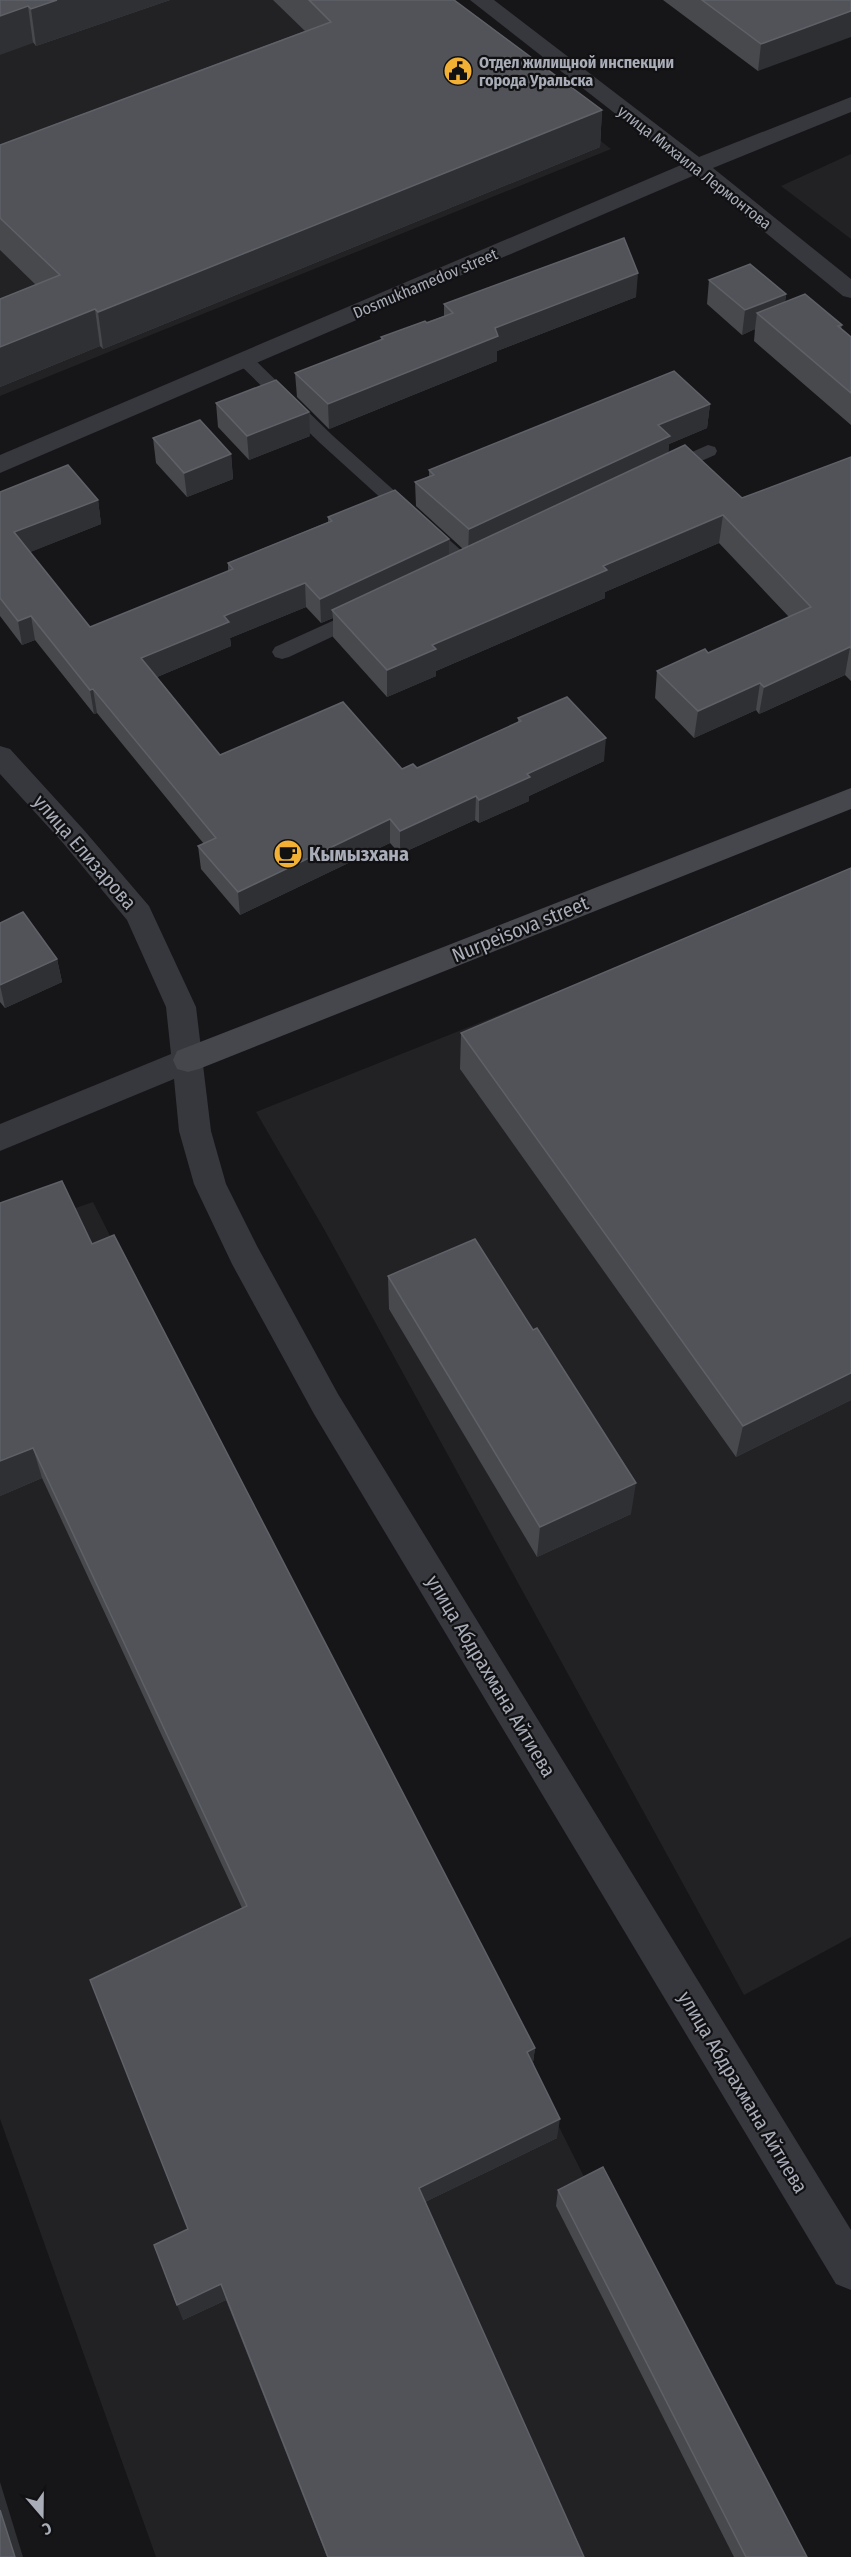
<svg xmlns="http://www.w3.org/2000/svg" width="851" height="2557" font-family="'Fira Sans Condensed',sans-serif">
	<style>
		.built { fill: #222225 }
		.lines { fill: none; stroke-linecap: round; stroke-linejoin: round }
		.lane { fill: #37383d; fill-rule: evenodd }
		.street { fill: #37383d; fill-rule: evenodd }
		.secondary { fill: #45474d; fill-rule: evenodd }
		.wall { fill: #47494d }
		.shaded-wall { fill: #2f3033 }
		.building { fill: #525359; stroke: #5f6168; stroke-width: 1.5 }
		.labels { text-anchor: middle; stroke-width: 4.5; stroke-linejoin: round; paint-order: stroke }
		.far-poi-label { font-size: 16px; font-weight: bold; fill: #a8adb8; stroke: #111113; text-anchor: start }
		.far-street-label { font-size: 16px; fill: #a8adb8; stroke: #111113 }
		.street-label { font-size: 20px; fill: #a8adb8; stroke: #111113 }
		.poi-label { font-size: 20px; font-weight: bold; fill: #a8adb8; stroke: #111113; text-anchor: start }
	</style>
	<rect width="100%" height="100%" fill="#161618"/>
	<g class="built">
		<path d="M44 0H421L611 149 0 396V15Z"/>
		<path d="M851 154V239L781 186Z"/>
		<path d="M842 878 851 884V1937L744 1995 324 1229 256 1112Z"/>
		<path d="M93 1202 624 2256 779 2557H156L0 2119V1234Z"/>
	</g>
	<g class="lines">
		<g class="lane">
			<path d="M245 355 251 356 332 435 473 561 476 565 473 569 466 571 459 569 320 443 239 364 236 360 239 356Z"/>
			<path d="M708 445 715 447 717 451 715 455 667 476 660 474 658 470 660 466Z"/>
			<path d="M361 608 368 610 371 615 368 620 289 657 282 659 275 657 272 652 275 647Z"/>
		</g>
		<g class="street">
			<path d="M470 0H494L699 157 851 97V112L713 168 851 279V298L843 296 695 175 0 473V455L681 165Z"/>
			<path d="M0 746 10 749 83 829 149 906 196 1007 211 1131 226 1184 257 1246 338 1394 851 2230V2290L836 2284 314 1414 232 1264 194 1184 179 1131 174 1079 0 1151V1124L171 1054 166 1007 127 920 63 843 0 774Z"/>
		</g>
		<path class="secondary" d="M851 788V809L199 1069 188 1072 177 1069 173 1060 177 1051Z"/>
	</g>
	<g class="wall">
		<path d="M0 0H170L36 46Z"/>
		<path d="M273 0H454L602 110 600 147 103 349 100 346 0 387V299L36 285 0 250V145L305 31Z"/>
		<path d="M663 0H851L758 71Z"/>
		<path d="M709 280 786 294 785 302 842 325 841 329 851 337V425L754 341 755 329 742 335 707 304Z"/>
		<path d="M636 297 497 351V361L329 429 297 397 295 373 381 340V337L444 316V304Z"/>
		<path d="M216 403 310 436 249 460 218 427Z"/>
		<path d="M710 404 707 428 669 444 668 453 742 498 851 457V681L845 675 759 714 756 710 694 738 655 698 657 671 708 653 789 617 719 543 605 592V598L436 671V676L387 697 333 637V618L321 623 306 607 230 638 231 646 157 677 220 755 402 769 417 768 518 723V718L604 761 529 796V801L479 823 475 820 400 854 390 843 240 915 201 869 198 846 204 844 97 713 94 714 35 640 22 645 0 616V492L98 500 101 524 30 552 90 627 228 571V563L328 522V517L449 555 463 549 416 506 415 482 429 476V470Z"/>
		<path d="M153 438 231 454 233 479 187 497 156 463Z"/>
		<path d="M0 923 57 959 62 982 5 1008 0 1002Z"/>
		<path d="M461 1033 851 1400 736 1457 460 1069Z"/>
		<path d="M92 1244 535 2048 533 2062 557 2138 425 2202 584 2557H327L226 2300 183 2320 188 2229 90 1980 242 1908 42 1478 0 1496Z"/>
		<path d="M388 1276 631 1514 537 1557 389 1309Z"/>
		<path d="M558 2190 807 2557H734L556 2206Z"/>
	</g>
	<g class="shaded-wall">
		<path d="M57 0H170L36 46 31 9Z"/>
		<path d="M28 6 33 43 0 55V16Z"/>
		<path d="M851 11V37L758 71 761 44Z"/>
		<path d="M602 110 600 147 103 349 98 312Z"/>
		<path d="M638 273 636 297 497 351V361L329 429 328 404 495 328Z"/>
		<path d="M786 294 783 318 757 313 755 329 742 335 745 310Z"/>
		<path d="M95 309 100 346 0 387V347Z"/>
		<path d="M710 404 707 428 669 444 668 460 468 553 469 529 658 425Z"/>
		<path d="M309 412 310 436 249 460 247 436Z"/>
		<path d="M231 454 233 479 187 497 184 473Z"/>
		<path d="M98 500 101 524 18 557 14 532Z"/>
		<path d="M723 515 719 543 605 592V598L436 671V676L387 697V670L432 645 603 566Z"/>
		<path d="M449 539V563L332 610 333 618 321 623 320 599Z"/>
		<path d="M305 583 306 607 230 638 231 646 145 682 141 658 224 616Z"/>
		<path d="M31 616 35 640 22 645 18 621Z"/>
		<path d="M850 647 845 675 759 714 764 687Z"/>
		<path d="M760 683 756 710 694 738 698 711Z"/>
		<path d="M93 689 97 713 94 714 90 690Z"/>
		<path d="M606 738 604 761 529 796V801L479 823V800L527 774Z"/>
		<path d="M476 796 475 820 400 854V831Z"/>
		<path d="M390 819V843L240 915 238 892Z"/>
		<path d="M57 959 62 982 5 1008 0 985Z"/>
		<path d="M851 1373V1400L736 1457 743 1426Z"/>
		<path d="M33 1448 42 1478 0 1496V1461Z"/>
		<path d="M636 1483 631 1514 537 1557 540 1527Z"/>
		<path d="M535 2048 532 2069 527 2052Z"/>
		<path d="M560 2119 557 2138 419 2205V2188Z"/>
		<path d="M221 2284 226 2300 183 2320 177 2305Z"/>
		<path d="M0 2482 23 2557H15L0 2510Z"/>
	</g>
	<g class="building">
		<path d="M0 0H57L31 9 28 6 0 16Z"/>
		<path d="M309 0H454L602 110 98 312 95 309 0 347V299L60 275 0 218V145L331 22Z"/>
		<path d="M702 0H851V11L761 44Z"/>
		<path d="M624 238 638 273 495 328 498 336 328 404 295 373 383 339 381 337 425 321 427 323 453 313 444 304Z"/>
		<path d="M750 264 786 294 745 310 709 280Z"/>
		<path d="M805 294 842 325 838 326 851 337V393L757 313Z"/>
		<path d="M674 371 710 404 658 425 670 436 469 529 415 482 434 475 429 470Z"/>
		<path d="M276 380 309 412 247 436 216 403Z"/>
		<path d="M200 420 231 454 184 473 153 438Z"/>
		<path d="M685 445 742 498 851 457V648L850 647 764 687 760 683 698 711 657 671 705 649 708 653 811 607 723 515 603 566 607 570 432 645 436 649 387 670 332 610Z"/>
		<path d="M68 465 98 500 14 532 90 627 233 569 228 563 332 521 328 517 395 490 449 539 320 599 305 583 224 616 229 622 141 658 220 755 343 702 402 769 413 764 417 768 521 721 518 718 567 697 606 738 527 774 530 777 479 800 476 796 400 831 390 819 238 892 198 846 216 838 93 689 90 690 31 616 18 621 0 598V492Z"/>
		<path d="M851 868V1373L743 1426 461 1033Z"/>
		<path d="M23 912 57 959 0 985V923Z"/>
		<path d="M62 1181 92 1244 114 1235 535 2048 527 2052 560 2119 419 2188 584 2557H328L221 2284 177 2305 154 2245 188 2229 90 1980 247 1906 33 1448 0 1461V1203Z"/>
		<path d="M475 1239 533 1330 537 1328 636 1483 540 1527 388 1276Z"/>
		<path d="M603 2167 807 2557H746L558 2190Z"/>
		<path d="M0 2510 15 2557H0Z"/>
	</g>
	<defs>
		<g id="civic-disc" transform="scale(1.5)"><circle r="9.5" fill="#f2b134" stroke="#111113"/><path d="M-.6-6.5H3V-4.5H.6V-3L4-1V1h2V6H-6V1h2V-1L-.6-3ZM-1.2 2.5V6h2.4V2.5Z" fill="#111"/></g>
		<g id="cafe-disc" transform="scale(1.5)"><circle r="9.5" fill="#f2b134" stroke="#111113"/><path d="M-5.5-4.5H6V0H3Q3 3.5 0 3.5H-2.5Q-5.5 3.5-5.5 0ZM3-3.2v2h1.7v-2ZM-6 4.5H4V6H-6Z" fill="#111"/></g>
	</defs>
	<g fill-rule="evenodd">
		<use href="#civic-disc" x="458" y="71"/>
		<use href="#cafe-disc" x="288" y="854"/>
	</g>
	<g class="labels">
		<g class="far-poi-label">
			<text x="479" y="68">Отдел жилищной инспекции<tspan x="479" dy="18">города Уральска</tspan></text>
		</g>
		<g class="far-street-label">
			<text transform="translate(695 167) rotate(38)" y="6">улица Михаила Лермонтова</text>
			<text transform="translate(425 283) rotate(-23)" y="6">Dosmukhamedov street</text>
		</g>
		<g class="street-label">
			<text transform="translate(85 852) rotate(49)" y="7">улица Елизарова</text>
			<text transform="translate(520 929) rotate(-22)" y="7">Nurpeisova street</text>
			<text transform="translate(491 1676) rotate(59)" y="7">улица Абдрахмана Айтиева</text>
			<text transform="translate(743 2092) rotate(59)" y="7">улица Абдрахмана Айтиева</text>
		</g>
		<g class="poi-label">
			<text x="309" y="861">Кымызхана</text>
		</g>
	</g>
	<g transform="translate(42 2515) rotate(160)" stroke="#111113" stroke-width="4.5" paint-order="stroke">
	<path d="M0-4.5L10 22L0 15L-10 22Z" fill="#a8adb8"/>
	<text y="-9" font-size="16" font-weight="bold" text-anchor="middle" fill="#a8adb8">С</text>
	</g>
</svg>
